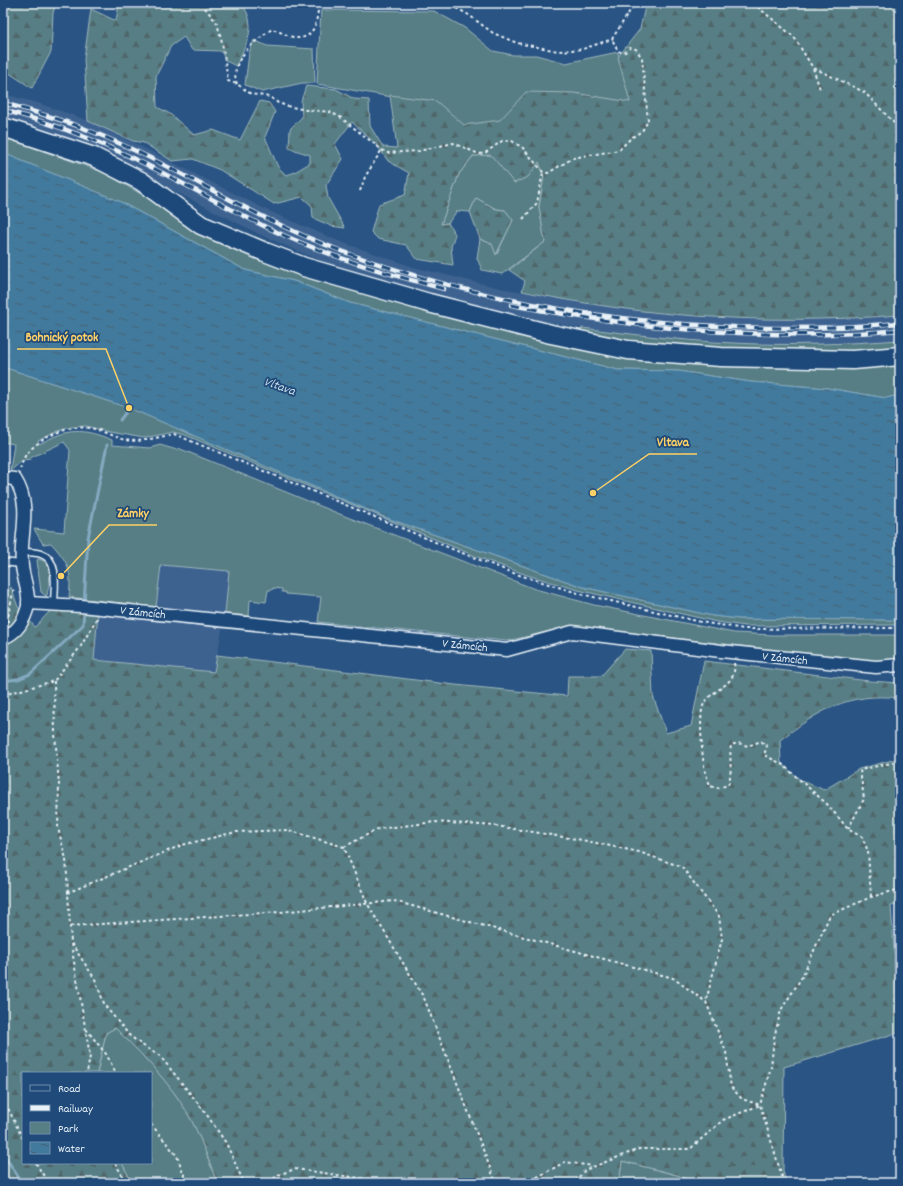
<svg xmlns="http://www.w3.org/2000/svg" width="903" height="1186" font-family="Dekko,sans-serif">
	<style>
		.built { fill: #3c6290 }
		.green { fill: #577e84; stroke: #a0b8be }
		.forest { fill: url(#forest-firs); stroke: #a0b8be }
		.water { fill: url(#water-ripples); stroke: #84aac1 }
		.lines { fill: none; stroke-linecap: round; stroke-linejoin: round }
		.stream { stroke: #84aac1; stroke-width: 3 }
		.lane-casing { stroke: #e8f1f8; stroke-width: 9 }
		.street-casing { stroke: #e8f1f8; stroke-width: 15 }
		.secondary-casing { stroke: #e8f1f8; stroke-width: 21 }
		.path { stroke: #e8f1f8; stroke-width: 2; stroke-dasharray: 3 3; stroke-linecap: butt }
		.lane { stroke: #1f4a7a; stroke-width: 6 }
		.street { stroke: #1f4a7a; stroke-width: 12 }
		.secondary { stroke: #1f4a7a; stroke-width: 18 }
		.rail-casing { stroke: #e8f1f8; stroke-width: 4.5 }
		.rail { stroke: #1f4a7a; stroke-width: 3; stroke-dasharray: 9; stroke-linecap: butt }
		.labels { text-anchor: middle; stroke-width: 3.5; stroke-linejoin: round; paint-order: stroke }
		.street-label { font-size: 12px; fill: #e8f1f8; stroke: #1f4a7a }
		.water-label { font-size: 13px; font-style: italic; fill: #cfdfea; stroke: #1f4a7a }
		.leader { fill: none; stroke: #ffd166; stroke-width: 1.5 }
		.callout-dot { fill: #ffd166; stroke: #1f4a7a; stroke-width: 1.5 }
		.callout-label { font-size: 13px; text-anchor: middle; font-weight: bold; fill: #ffd166; stroke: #1f4a7a; stroke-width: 3.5; stroke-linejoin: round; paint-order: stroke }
	</style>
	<defs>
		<pattern id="forest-firs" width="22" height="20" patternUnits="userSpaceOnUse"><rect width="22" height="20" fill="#577e84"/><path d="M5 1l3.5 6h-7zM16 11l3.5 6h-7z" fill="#4f666a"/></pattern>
		<pattern id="water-ripples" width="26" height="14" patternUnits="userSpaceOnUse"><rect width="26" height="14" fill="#427a9d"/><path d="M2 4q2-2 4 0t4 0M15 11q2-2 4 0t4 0" fill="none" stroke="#446174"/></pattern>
	</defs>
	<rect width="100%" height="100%" fill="#2a5483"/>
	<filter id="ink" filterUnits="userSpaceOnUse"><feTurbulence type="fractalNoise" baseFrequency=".025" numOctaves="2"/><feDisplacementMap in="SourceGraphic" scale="8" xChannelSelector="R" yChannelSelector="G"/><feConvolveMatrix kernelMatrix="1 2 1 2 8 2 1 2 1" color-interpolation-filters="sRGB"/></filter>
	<g filter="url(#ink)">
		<g class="built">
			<path d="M3 94 38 103 92 122 273 213 341 242 413 267 500 288 543 296 585 303 668 313 734 318 802 319 900 315V340L802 345 733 343 666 338 582 328 495 313 407 290 333 266 263 236 139 173 3 120Z"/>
			<path d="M161 565 229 571 225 614 214 673 93 660 100 601 156 607Z"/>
		</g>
		<g class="green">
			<path d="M321 10 434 11 465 28 493 51 513 55H536L566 63 618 52 632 104 464 126 392 97 317 84Z"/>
			<path d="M254 40 267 46 314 49 315 83H302L262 92 245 85 249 53Z"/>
			<path d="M3 137 103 172 222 241 549 342 900 361V395L886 398 827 388 751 382 678 371 618 370 350 303 294 281 245 270 119 201 3 153Z"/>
			<path d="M491 155 539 161 544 175 539 207 545 242 502 274 482 270 477 258 480 239 492 244 497 254 513 220 505 210 496 209 476 198 470 212 457 211 448 223 441 224 459 174 473 156Z"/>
			<path d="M582 328C632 334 682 341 733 343 789 346 845 344 900 340V350L849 353 652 347 580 335Z"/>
			<path d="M3 367 129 408 387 518 583 587 713 616 740 619 900 620V625L745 626 717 622 578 590 527 575 480 558 185 435 173 432 144 438 109 432 86 426 71 427 58 431 38 441 40 444C67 428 83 428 112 440V445L150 448 160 445 177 450 178 448 347 517 535 589 594 605 734 633 773 635H900V660L874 662 573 626 507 641 318 622 321 597 286 594V592H282V589L273 588 272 590H268L266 602 250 600 249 616 225 614 229 571 161 565 156 607 69 597C72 571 69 563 51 543L43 544 34 529 64 532 70 450 64 442 30 458 31 460 22 461 10 471 14 444 3 442Z"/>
			<path d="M38 559C55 562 49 584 47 595L46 596 41 592 37 560Z"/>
			<path d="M115 1028C138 1050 162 1075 180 1101 197 1126 207 1155 217 1183H132L122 1163H151V1073H97L106 1033Z"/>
			<path d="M622 1161 677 1175 696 1183H619Z"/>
		</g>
		<g class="forest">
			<path d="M3 3H56L53 13 51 52 32 88 3 69Z"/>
			<path d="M119 3H241C259 25 246 44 236 66L226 61 221 51 192 50 184 37 171 46 156 76 157 107 170 114 194 135 213 130 240 140 260 101 269 103 275 112 265 137 278 167 286 175 293 173 310 163V155L289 148 290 129 302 117 301 101 306 86 336 89 354 99 369 100 370 126 383 147 397 148 390 95 436 101 464 125 500 120 526 92 574 93 630 102 618 57 640 29 646 3H900V315C774 325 645 318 522 291L525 281 509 270 545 242 539 207 544 176 539 162 528 177 514 183 491 155 473 156 459 174 441 224 448 223 455 234 451 247 453 265 417 259 406 245 378 239 371 232 379 204 405 195 409 173 388 161 377 145 352 122 335 144 343 159 326 185 328 198 345 228 331 226 313 218 312 206 302 197 274 204 220 170 193 159 172 161 144 143 133 141 88 121 84 59 91 9 116 21Z"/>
			<path d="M476 198 496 209 505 210 513 220 496 255 492 244 480 239 470 212Z"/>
			<path d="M11 587 18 607 35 627 51 610 98 613 94 660 214 672 217 655 455 685 567 696 568 676H601L625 649 651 651 653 696 666 733 691 726 704 661 869 681 900 683V698C848 692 820 710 780 740L781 763 799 779 824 790 859 769 900 758V904L891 906 900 1032 784 1067 783 1171 786 1183H696L677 1175 622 1161 619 1183H217C207 1155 197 1126 180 1101 162 1075 138 1050 115 1028L106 1033 97 1073H23V1163H122L132 1183H3V622L4 621 7 593Z"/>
		</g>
		<path class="water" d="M3 153 119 201 245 270 294 281 350 303 618 370 678 371 751 382 827 388 886 398 900 395V620L740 619 713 616 583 587 387 518 129 408 3 367Z"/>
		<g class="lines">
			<g class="stream">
				<path d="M120 420 129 408V404"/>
				<path d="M84 604 88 538 107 445"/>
				<path d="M3 681 18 679 30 674 83 625 84 609"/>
				<path d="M3 1153 22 1183"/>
			</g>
			<g class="lane-casing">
				<g id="lane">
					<path d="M22 552C28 552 35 552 41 554 60 560 54 589 54 605"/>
					<path d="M3 562 21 564"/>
				</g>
			</g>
			<g class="street-casing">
				<g id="street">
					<path d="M3 478 15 479C33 507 19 535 22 566 23 578 30 594 28 606 24 621 18 632 3 638"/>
					<path d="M28 603 81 606 507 650 572 632 721 651 876 667 900 665"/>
				</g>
			</g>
			<g class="secondary-casing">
				<path id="secondary" d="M3 127 94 157 141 181 201 225 265 252 304 267 429 303 551 334 628 350 721 357 853 360 900 356"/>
			</g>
			<g class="path">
				<path d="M201 3 217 23 222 42 228 81 237 84 251 94 270 97 278 103 287 106 306 110 330 112 340 117 386 153 419 151 453 143 479 154 485 153 502 141H512L523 148 543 172 548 173 573 158 619 150 631 138 642 131 648 121 642 58 636 49 630 48 624 53 618 51 612 39"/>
				<path d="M445 3 466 13 493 33 517 43 558 51 583 49 612 39 635 3"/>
				<path d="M753 3 794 37 813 68 820 89"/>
				<path d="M814 68 864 92 900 129"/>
				<path d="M237 84C228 61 256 40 272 29 279 31 291 38 299 38 317 37 317 16 319 3"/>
				<path d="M360 191 365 177 381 151"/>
				<path d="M523 219 537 203 543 172"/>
				<path d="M20 469C22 464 24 456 28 452 43 436 68 425 90 428 102 430 113 437 125 440 141 443 158 437 174 434L457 551 516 574 581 594 701 622 744 629 900 628"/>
				<path d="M7 622 14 587"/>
				<path d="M734 663C738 687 710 688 703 706 699 717 702 758 705 771 706 776 709 781 710 786L718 788 728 785C733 770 729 760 731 745L738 743 748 746 761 741 767 746 764 755 782 764 827 804 848 829 862 837 868 851 871 897"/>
				<path d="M54 681 55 734 59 784 58 828 66 859 71 943 95 979 105 1006 130 1036 145 1047 160 1056 205 1112 226 1143 244 1183"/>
				<path d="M3 695 54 681 81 646 97 618"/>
				<path d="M848 829 864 799 860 770 900 761"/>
				<path d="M344 847 378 829 435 822 496 826 582 840 639 852 682 867 719 916 722 939 706 1001"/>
				<path d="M67 893 182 845 236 832 288 830 344 847 367 903 424 998 496 1183"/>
				<path d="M71 926 280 912 394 901 673 978 706 1002 726 1052 731 1087 742 1099 760 1105 723 1120 690 1149H639L585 1170 574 1183"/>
				<path d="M71 944 90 1056 87 1073"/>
				<path d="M86 1029 106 1054 116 1073"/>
				<path d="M3 1098 23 1139"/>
				<path d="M151 1124 177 1156 187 1183"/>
				<path d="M36 1163 48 1183"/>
				<path d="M115 1163 127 1183"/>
				<path d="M269 1183 278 1175 295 1169 394 1183"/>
				<path d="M526 1183 565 1162 593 1166"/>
				<path d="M784 1183 760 1105 771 1067 774 1038 781 1010 802 977 830 915 871 897 900 889"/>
			</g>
			<use href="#lane" class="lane"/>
			<use href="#street" class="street"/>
			<use href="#secondary" class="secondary"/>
			<g class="rail-casing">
				<g id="rail">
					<path d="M3 103C32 111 61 119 88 130 174 164 252 218 339 250 514 316 714 339 900 323"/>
					<path d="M3 110C53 123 101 142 147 165 187 185 227 208 268 228 324 255 384 273 444 289"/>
					<path d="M511 305C639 329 770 342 900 330"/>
				</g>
			</g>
			<use href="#rail" class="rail"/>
		</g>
	</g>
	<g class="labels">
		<g class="street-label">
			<text transform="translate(143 612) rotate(6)" y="4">V Zámcích</text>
			<text transform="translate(465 645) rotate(6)" y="4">V Zámcích</text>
			<text transform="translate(785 658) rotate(6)" y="4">V Zámcích</text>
		</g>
		<g class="water-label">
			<text transform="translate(280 385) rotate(19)" y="5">Vltava</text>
		</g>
	</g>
	<path class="leader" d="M129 408L106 349H17M593 493L649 454H697M61 576L109 525H157"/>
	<g class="callout-dot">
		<circle cx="129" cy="408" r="4"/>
		<circle cx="593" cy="493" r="4"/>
		<circle cx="61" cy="576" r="4"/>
	</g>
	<g class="callout-label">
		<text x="62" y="341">Bohnický potok</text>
		<text x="673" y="446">Vltava</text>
		<text x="133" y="517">Zámky</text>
	</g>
	<rect width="903" height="1186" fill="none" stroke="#1f4a7a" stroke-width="16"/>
	<rect x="8" y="8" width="887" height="1170" fill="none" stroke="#e8f1f8" stroke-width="1.5" filter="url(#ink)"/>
	<rect x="22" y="1072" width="130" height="92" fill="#1f4a7a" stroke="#6f8dac"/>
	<rect x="30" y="1085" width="20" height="6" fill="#1f4a7a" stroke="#6f8dac"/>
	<text x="58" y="1092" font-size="12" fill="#e8f1f8">Road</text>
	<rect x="30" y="1105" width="20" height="6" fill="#e8f1f8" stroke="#6f8dac"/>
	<text x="58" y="1112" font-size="12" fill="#e8f1f8">Railway</text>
	<rect x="30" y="1122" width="20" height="12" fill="#577e84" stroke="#6f8dac"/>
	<text x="58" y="1132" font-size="12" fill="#e8f1f8">Park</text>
	<rect x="30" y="1142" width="20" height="12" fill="url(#water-ripples)" stroke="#6f8dac"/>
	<text x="58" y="1152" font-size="12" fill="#e8f1f8">Water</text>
</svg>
